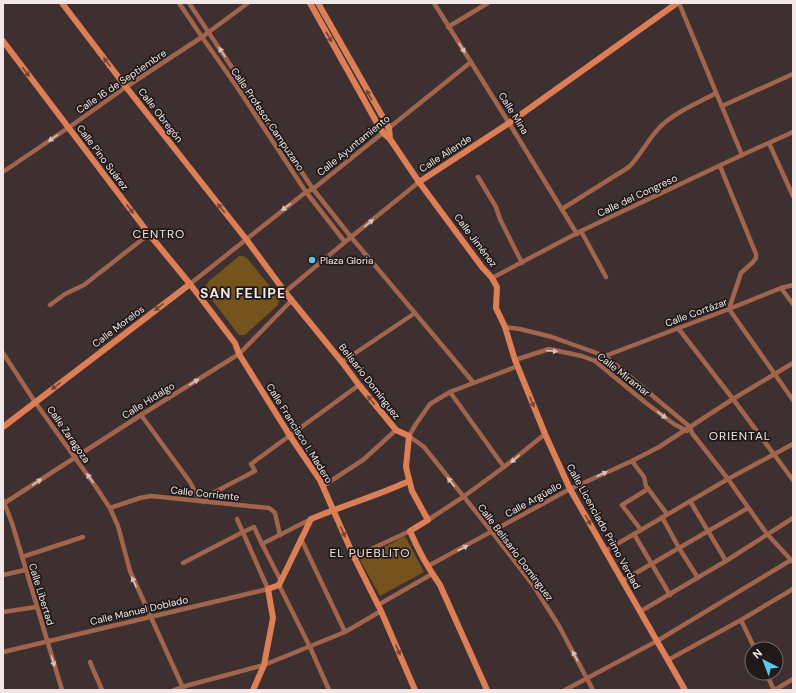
<svg xmlns="http://www.w3.org/2000/svg" width="796" height="693" font-family="'DM Sans',sans-serif">
	<style>
		.green { fill: #75531c }
		.lines { fill: none; stroke-linecap: round; stroke-linejoin: round }
		.street { stroke: #a0654c; stroke-width: 4.5 }
		.secondary { stroke: #dd7f56; stroke-width: 6 }
		.oneway { fill: #754734 }
		.oneway2 { fill: #d9c0b8 }
		.poi-dot { fill: #5ac8e6; stroke: #201919; stroke-width: 1.5 }
		.labels { text-anchor: middle; stroke-width: 3.5; stroke-linejoin: round; paint-order: stroke }
		.street-label { font-size: 10px; fill: #f1e7e7; stroke: #201919 }
		.poi-label { font-size: 10px; fill: #f1e7e7; stroke: #201919; text-anchor: start }
		.quarter-label { font-size: 12px; letter-spacing: 1px; fill: #f1e7e7; stroke: #201919 }
		.district-label { font-size: 14px; font-weight: bold; letter-spacing: 1px; fill: #f1e7e7; stroke: #201919 }
	</style>
	<rect width="100%" height="100%" fill="#3e2f30"/>
	<g class="green">
		<path d="M239 256H243L246 257 278 296 279 300 278 305 245 335H239L205 291 206 285 209 281Z"/>
		<path d="M405 536 424 572 380 596 360 560Z"/>
	</g>
	<g class="lines">
		<g class="street">
			<path d="M179 3 202 37 237 87 306 192 345 242"/>
			<path d="M189 3 313 189 351 237 473 382"/>
			<path d="M434 3 509 123 577 234"/>
			<path d="M679 3 742 155"/>
			<path d="M448 27 488 3"/>
			<path d="M722 106 793 74"/>
			<path d="M769 143 793 196"/>
			<path d="M720 166 756 254V258L753 262 741 273 729 309 793 400"/>
			<path d="M3 172 68 128 126 87 202 37 248 3"/>
			<path d="M478 177 496 207 500 219 522 263"/>
			<path d="M562 209 629 167C641 155 648 139 660 127 675 112 698 103 716 93"/>
			<path d="M581 231 606 277"/>
			<path d="M492 278 581 231 742 155 793 132"/>
			<path d="M190 284 306 192 313 189 471 62"/>
			<path d="M781 288 793 304"/>
			<path d="M285 292 345 242 419 182"/>
			<path d="M50 305 65 294 84 285 149 234"/>
			<path d="M505 327 520 329 552 337 605 356 690 427 692 433 728 479 767 534 793 562"/>
			<path d="M678 328 733 399 793 480"/>
			<path d="M3 353 35 402 96 487 110 508 118 526 130 571 184 690"/>
			<path d="M515 360 549 349 582 356 595 361 646 403 674 424 687 431"/>
			<path d="M595 361 605 356 729 309 781 288 793 285"/>
			<path d="M342 362 415 313"/>
			<path d="M518 366 450 392 430 404 416 424 409 436 424 447 492 532 533 585 559 626 593 690"/>
			<path d="M450 392 504 467"/>
			<path d="M141 415 190 482 200 501"/>
			<path d="M632 461 644 477 646 486 667 514"/>
			<path d="M323 486 363 460 396 430"/>
			<path d="M3 500 12 523 62 690"/>
			<path d="M690 501 726 561"/>
			<path d="M203 502 209 495 255 471 251 464 359 385"/>
			<path d="M3 504 141 415 239 354 292 300"/>
			<path d="M110 508 140 498 151 496 269 508 273 511 275 513 280 535"/>
			<path d="M662 517 679 548 698 578"/>
			<path d="M428 520 463 497 504 467 545 434"/>
			<path d="M641 530 622 505 648 489"/>
			<path d="M634 534 670 595"/>
			<path d="M301 539 345 632"/>
			<path d="M262 544 311 519"/>
			<path d="M605 551 728 479 793 444"/>
			<path d="M22 557 83 537"/>
			<path d="M354 557 410 531"/>
			<path d="M183 563 243 532 254 527 262 544 281 581"/>
			<path d="M428 566 570 489 632 461 659 447 733 399 793 363"/>
			<path d="M3 575 25 570"/>
			<path d="M622 581 748 508"/>
			<path d="M279 585 310 647 329 690"/>
			<path d="M378 605 432 574"/>
			<path d="M641 611 726 561 793 518"/>
			<path d="M3 612 36 607"/>
			<path d="M741 620 755 649"/>
			<path d="M3 652 268 589 237 519"/>
			<path d="M668 660 741 620 793 589"/>
			<path d="M90 662 102 690"/>
			<path d="M766 673 774 690"/>
			<path d="M174 690 182 687 264 665 345 632 381 611"/>
			<path d="M565 690 657 641 791 560"/>
			<path d="M775 690 793 679"/>
		</g>
		<g class="secondary">
			<path d="M62 3 126 87 246 239 285 292 342 362 359 385 396 430 409 436 406 467 412 491 428 520 410 531C418 550 428 568 440 585L487 690"/>
			<path d="M310 3 377 123 383 133 390 139 419 182 482 267 492 278 497 287 496 308 505 327 515 360 545 434 570 489 685 690"/>
			<path d="M318 3 389 128 390 139"/>
			<path d="M3 41 149 234 190 284 235 343 239 354 290 436 320 480 354 557 381 611 415 690"/>
			<path d="M419 182 509 123 677 3"/>
			<path d="M3 427 190 284"/>
			<path d="M253 690 264 665 273 618 268 589 279 585 311 519C344 505 377 496 409 481"/>
		</g>
	</g>
	<defs><path id="oneway-solid" d="M-6-.8H1V-3.2L6.5 0L1 3.2V.8H-6Z"/></defs>
	<g class="oneway">
		<use href="#oneway-solid" transform="translate(329 37) rotate(61)"/>
		<use href="#oneway-solid" transform="translate(107 62) rotate(-127)"/>
		<use href="#oneway-solid" transform="translate(26 72) rotate(53)"/>
		<use href="#oneway-solid" transform="translate(369 95) rotate(-119)"/>
		<use href="#oneway-solid" transform="translate(221 208) rotate(-128)"/>
		<use href="#oneway-solid" transform="translate(130 209) rotate(53)"/>
		<use href="#oneway-solid" transform="translate(159 307) rotate(143)"/>
		<use href="#oneway-solid" transform="translate(56 386) rotate(143)"/>
		<use href="#oneway-solid" transform="translate(371 400) rotate(-129)"/>
		<use href="#oneway-solid" transform="translate(532 402) rotate(68)"/>
		<use href="#oneway-solid" transform="translate(588 520) rotate(60)"/>
		<use href="#oneway-solid" transform="translate(343 532) rotate(66)"/>
		<use href="#oneway-solid" transform="translate(398 650) rotate(67)"/>
	</g>
	<g class="oneway2">
		<use href="#oneway-solid" transform="translate(462 48) rotate(58)"/>
		<use href="#oneway-solid" transform="translate(222 52) rotate(-123)"/>
		<use href="#oneway-solid" transform="translate(53 138) rotate(146)"/>
		<use href="#oneway-solid" transform="translate(286 207) rotate(142)"/>
		<use href="#oneway-solid" transform="translate(369 223) rotate(-39)"/>
		<use href="#oneway-solid" transform="translate(552 351) rotate(4)"/>
		<use href="#oneway-solid" transform="translate(194 382) rotate(-32)"/>
		<use href="#oneway-solid" transform="translate(662 415) rotate(36)"/>
		<use href="#oneway-solid" transform="translate(515 459) rotate(140)"/>
		<use href="#oneway-solid" transform="translate(602 474) rotate(-25)"/>
		<use href="#oneway-solid" transform="translate(90 478) rotate(-126)"/>
		<use href="#oneway-solid" transform="translate(37 482) rotate(-33)"/>
		<use href="#oneway-solid" transform="translate(451 482) rotate(-128)"/>
		<use href="#oneway-solid" transform="translate(463 548) rotate(-28)"/>
		<use href="#oneway-solid" transform="translate(134 582) rotate(-114)"/>
		<use href="#oneway-solid" transform="translate(575 656) rotate(-118)"/>
		<use href="#oneway-solid" transform="translate(53 661) rotate(73)"/>
	</g>
	<circle class="poi-dot" cx="312" cy="260" r="4"/>
	<g class="labels">
		<g class="street-label">
			<text transform="translate(121 81) rotate(-34)" y="4">Calle 16 de Septiembre</text>
			<text transform="translate(514 113) rotate(58)" y="4">Calle Mina</text>
			<text transform="translate(161 115) rotate(52)" y="4">Calle Obregón</text>
			<text transform="translate(268 119) rotate(56)" y="4">Calle Profesor Campuzano</text>
			<text transform="translate(353 145) rotate(-39)" y="4">Calle Ayuntamiento</text>
			<text transform="translate(445 153) rotate(-33)" y="4">Calle Allende</text>
			<text transform="translate(103 157) rotate(53)" y="4">Calle Pino Suárez</text>
			<text transform="translate(637 195) rotate(-25)" y="4">Calle del Congreso</text>
			<text transform="translate(476 240) rotate(53)" y="4">Calle Jiménez</text>
			<text transform="translate(696 312) rotate(-20)" y="4">Calle Cortázar</text>
			<text transform="translate(118 326) rotate(-37)" y="4">Calle Morelos</text>
			<text transform="translate(624 374) rotate(38)" y="4">Calle Miramar</text>
			<text transform="translate(370 381) rotate(52)" y="4">Belisario Domínguez</text>
			<text transform="translate(148 400) rotate(-32)" y="4">Calle Hidalgo</text>
			<text transform="translate(300 433) rotate(58)" y="4">Calle Francisco I. Madero</text>
			<text transform="translate(69 434) rotate(55)" y="4">Calle Zaragoza</text>
			<text transform="translate(205 493) rotate(6)" y="4">Calle Corriente</text>
			<text transform="translate(533 499) rotate(-29)" y="4">Calle Argüello</text>
			<text transform="translate(604 526) rotate(61)" y="4">Calle Licenciado Primo Verdad</text>
			<text transform="translate(516 552) rotate(53)" y="4">Calle Belisario Domínguez</text>
			<text transform="translate(42 594) rotate(73)" y="4">Calle Libertad</text>
			<text transform="translate(139 610) rotate(-13)" y="4">Calle Manuel Doblado</text>
		</g>
		<g class="poi-label">
			<text x="320" y="264">Plaza Gloria</text>
		</g>
		<g class="quarter-label">
			<text x="159" y="238">CENTRO</text>
			<text x="740" y="440">ORIENTAL</text>
			<text x="370" y="557">EL PUEBLITO</text>
		</g>
		<g class="district-label">
			<text x="243" y="298">SAN FELIPE</text>
		</g>
	</g>
	<rect width="796" height="693" fill="none" stroke="#f1e7e7" stroke-width="8"/>
	<g transform="translate(764 661) rotate(318)"><circle r="19" fill="#201919" stroke="#746b6b"/>
	<path d="M0-3L7 15L0 10L-7 15Z" fill="#5ac8e6"/>
	<text y="-6" font-size="11" font-weight="bold" text-anchor="middle" fill="#f1e7e7">N</text>
	</g>
</svg>
